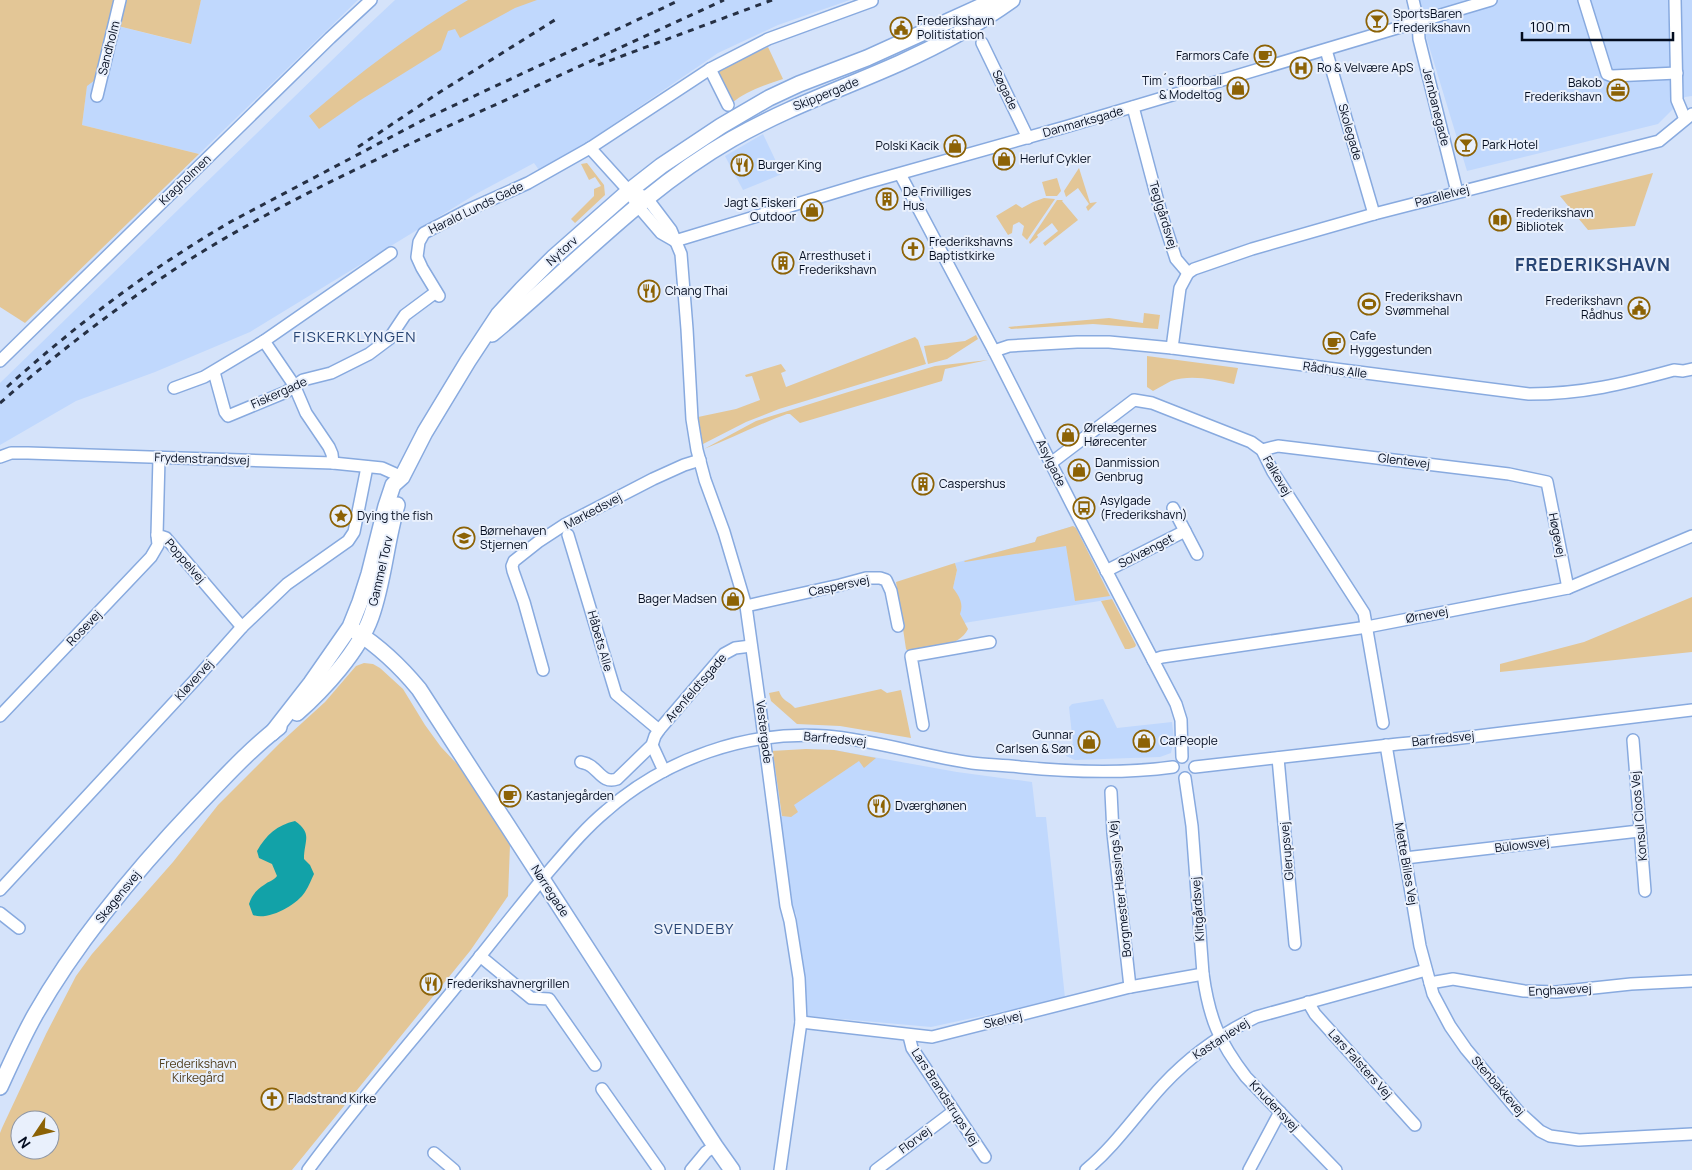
<svg xmlns="http://www.w3.org/2000/svg" width="1692" height="1170" font-family="Manrope,sans-serif">
	<style>
		.built { fill: #c0d8fd }
		.green { fill: #e3c696; fill-rule: evenodd }
		.water { fill: #12a2a8 }
		.lines { fill: none; stroke-linecap: round; stroke-linejoin: round }
		.minor-casing { stroke: #88aadf; stroke-width: 14 }
		.major-casing { stroke: #88aadf; stroke-width: 18 }
		.minor { stroke: #fff; stroke-width: 11 }
		.major { stroke: #fff; stroke-width: 15 }
		.rail { stroke: #263044; stroke-width: 3; stroke-dasharray: 6 6; stroke-linecap: butt }
		.labels { text-anchor: middle; stroke-width: 4; stroke-linejoin: round; paint-order: stroke }
		.poi-label { font-size: 12px; fill: #030c1f; stroke: #e9f0fc; text-anchor: start }
		.street-label { font-size: 12px; fill: #030c1f; stroke: #e9f0fc }
		.park-label { font-size: 12px; fill: #503d1c; stroke: #e9f0fc }
		.quarter-label { font-size: 15px; letter-spacing: 1px; fill: #284574; stroke: #e9f0fc }
		.district-label { font-size: 18px; font-weight: bold; letter-spacing: 1px; fill: #284574; stroke: #e9f0fc }
	</style>
	<rect width="100%" height="100%" fill="#d5e3fa"/>
	<g class="built">
		<path d="M201 0H358L199 154 82 125 87 85 110 24 190 44Z"/>
		<path d="M395 0H850L778 25 718 53 580 147 539 170 534 163 476 194 250 332 155 372 76 401 0 445V383L363 30Z"/>
		<path d="M1417 0H1692V96L1685 97 1658 124 1467 171 1425 33Z"/>
		<path d="M763 134 782 174 743 190 725 156Z"/>
		<path d="M1073 526 1076 528 1112 599 964 623 960 614 953 588 957 570 955 563 1035 542 1037 537Z"/>
		<path d="M1103 699 1117 728 1172 722 1174 739 1171 753 1160 757 1075 760 1066 756 1064 746 1073 744 1069 707 1072 704Z"/>
		<path d="M806 749 834 750 957 772 1032 782 1036 817H1046L1065 998 931 1027 808 1016 800 942 796 913 792 909 780 819 782 816 774 760 772 758Z"/>
	</g>
	<g class="green">
		<path d="M0 0H201L191 44 110 24 99 77 87 86 82 125 199 154 25 323 0 307Z"/>
		<path d="M468 0H537L515 8 460 38 455 29 448 31 441 50 359 101 319 129 309 116C358 74 411 33 468 0Z"/>
		<path d="M768 47 783 79C765 85 746 91 732 103L718 72 737 61Z"/>
		<path d="M587 163 604 185 605 195 575 223 571 219 594 196V189L601 186 595 177 589 180 581 164Z"/>
		<path d="M1079 168 1090 203 1097 202 1088 211 1086 207 1089 204 1078 188 1066 197 1064 191Z"/>
		<path d="M1653 173 1635 226 1588 230 1560 196Z"/>
		<path d="M1057 178 1061 191 1057 196H1046L1042 182Z"/>
		<path d="M1044 198 1055 199 1027 240 1022 235 1024 226 1019 222 1013 225 1012 233 1008 235 996 216 1016 204 1022 208 1033 202Z"/>
		<path d="M1057 200H1063L1062 201 1078 220 1045 246 1043 243 1058 231 1052 223 1037 235 1038 237 1030 244 1029 242Z"/>
		<path d="M1144 313 1160 315 1158 329 1093 324 1011 329 1008 327 1109 318 1143 323Z"/>
		<path d="M976 335 978 339 947 359 928 364 924 346 965 341Z"/>
		<path d="M915 337 918 340 926 364 779 409 746 422 703 444 698 417 736 409 760 400 752 376 746 377 745 375 781 364 786 371 781 373 786 387Z"/>
		<path d="M1147 356 1238 368 1234 384C1214 380 1192 374 1171 381 1165 384 1159 388 1153 391L1147 387Z"/>
		<path d="M988 360 945 369 942 381 800 423 790 414H787C759 424 732 438 704 449L756 421 845 393 935 366Z"/>
		<path d="M1073 526 1076 528 1110 596 1075 601 1066 546 965 562 964 561 1035 542 1037 537Z"/>
		<path d="M955 563 957 570 953 588C959 596 964 604 960 614L968 629C959 648 928 648 910 653L906 649 896 582Z"/>
		<path d="M1692 597V652L1500 672V664L1584 642Z"/>
		<path d="M1112 599 1136 645 1135 647 1129 649H1125L1101 601Z"/>
		<path d="M364 663 373 664 380 668 403 689 425 725 441 747 458 765 510 845 508 896 470 951 292 1170H0V1133L2 1128 46 1034 76 976 92 954 173 862 218 805 280 743 325 702 356 666ZM20 1120H50V1150H20Z"/>
		<path d="M881 689 887 693 901 690 911 738 840 726 797 724 771 701 769 693 779 691C782 701 789 701 795 708Z"/>
		<path d="M806 749 834 750 876 758 864 768 859 761 794 805 798 812 791 817 782 816 774 760 772 758 771 751Z"/>
	</g>
	<path class="water" d="M295 821C313 834 304 840 304 859L310 865 314 874C311 880 309 886 305 892 297 905 268 921 253 915L249 904C252 895 256 890 264 885 269 881 273 881 277 876L272 864 259 858 257 851C266 835 277 825 295 821Z"/>
	<g class="lines">
		<g class="minor-casing">
			<g id="minor">
				<path d="M1413 0 1418 21 1419 39 1457 192"/>
				<path d="M1584 0 1607 74 1612 76 1677 73"/>
				<path d="M1675 0 1677 100 1685 119"/>
				<path d="M982 43 1028 138"/>
				<path d="M1326 50 1374 214"/>
				<path d="M710 69 728 105"/>
				<path d="M97 96 120 0"/>
				<path d="M1133 107 1161 213 1176 259 1188 273"/>
				<path d="M590 148 629 191 637 205 661 233 675 241"/>
				<path d="M900 174 994 351 1072 505 1176 704 1181 720 1182 757"/>
				<path d="M629 191 646 197 671 230 681 254 687 329 692 419 697 450 705 480 724 532 746 606 759 699 786 906 790 921 799 978 801 1022 780 1170"/>
				<path d="M675 241 866 183 1065 127 1491 0"/>
				<path d="M439 296 422 268 417 257 419 242 424 233 468 210 528 183 590 148 710 69 768 39 872 1"/>
				<path d="M264 341 294 385 306 413 329 447 332 454 333 463"/>
				<path d="M1172 348 1180 288 1188 273 1194 269 1252 249 1374 214 1659 141 1692 114"/>
				<path d="M994 351 1009 346 1077 342H1109L1172 348 1529 394C1583 394 1623 384 1674 370L1683 371 1692 369"/>
				<path d="M0 361 330 38 371 0"/>
				<path d="M214 372 225 412 228 416 286 392 303 380 331 373 369 354 389 339 405 315 436 292"/>
				<path d="M174 388 204 377 264 341 391 253"/>
				<path d="M1262 450 1278 446 1509 474 1547 482 1568 588"/>
				<path d="M0 457 11 453H28L333 463 382 468 402 477"/>
				<path d="M159 458 157 535 166 538 242 627"/>
				<path d="M1051 463 1134 400 1152 403 1251 442 1262 450 1273 472 1364 613 1383 723"/>
				<path d="M1173 508 1185 531"/>
				<path d="M568 535 616 694 659 730"/>
				<path d="M1106 571 1185 531 1197 554"/>
				<path d="M746 606 840 585 866 578H880L886 580 891 591 898 626"/>
				<path d="M1153 660 1162 657 1367 627 1568 588 1692 536"/>
				<path d="M543 670 524 602 513 571 512 566 514 561 538 542 564 525 653 479 684 465 700 460"/>
				<path d="M0 716 151 557 158 545 157 535"/>
				<path d="M923 725 911 656 990 642"/>
				<path d="M1633 740 1645 891"/>
				<path d="M652 745 664 771"/>
				<path d="M1386 745 1420 946 1433 994 1450 1026 1466 1049 1518 1111 1540 1131 1550 1136 1579 1140 1692 1134"/>
				<path d="M1278 758 1295 944"/>
				<path d="M581 762C583 763 586 763 589 765 599 770 603 784 617 779L652 745 655 736 659 730 724 654 735 648 751 646"/>
				<path d="M1195 767 1398 744 1453 739 1692 710"/>
				<path d="M1185 778 1192 826 1203 974C1209 1018 1219 1042 1246 1077L1336 1170"/>
				<path d="M1111 792 1113 833 1130 987"/>
				<path d="M1405 858 1639 831"/>
				<path d="M0 890 194 681 242 627 287 584 348 541 354 532 367 467"/>
				<path d="M0 913 19 928"/>
				<path d="M480 956 531 998 549 999 595 1065"/>
				<path d="M1430 983 1453 979 1524 991 1556 992 1631 984 1692 981"/>
				<path d="M1308 1002 1315 1014 1415 1125"/>
				<path d="M801 1022 932 1037 1130 987 1203 974"/>
				<path d="M909 1036 912 1048 985 1157"/>
				<path d="M602 1089 659 1170"/>
				<path d="M434 1153 454 1170"/>
				<path d="M308 1170C355 1106 408 1046 458 984 487 948 515 912 544 877 564 854 583 830 606 811 665 759 747 730 826 736 876 740 923 756 972 763 988 765 1004 765 1020 767 1071 772 1122 774 1173 767"/>
				<path d="M691 1170 706 1152 715 1146"/>
				<path d="M876 1170 954 1111"/>
				<path d="M1086 1170C1116 1145 1137 1113 1163 1085 1190 1056 1221 1034 1256 1017L1426 970"/>
				<path d="M1249 1170 1280 1112"/>
			</g>
		</g>
		<g class="major-casing">
			<g id="major">
				<path d="M492 334C572 268 641 191 732 139 786 108 844 88 900 63 940 45 977 25 1012 0"/>
				<path d="M355 631C380 647 400 666 419 689L715 1146 732 1170"/>
				<path d="M297 713C324 689 359 651 371 617 384 581 386 542 397 505"/>
				<path d="M272 733 311 683 350 627 360 602 369 574 386 506 393 485 402 477 425 432 468 361 499 314 522 289 553 258 629 191 661 166 721 126 769 98 799 84 867 58 995 0"/>
				<path d="M0 1087C11 1063 22 1038 35 1015 77 941 138 868 197 806 223 779 249 750 279 727"/>
			</g>
		</g>
		<use href="#minor" class="minor"/>
		<use href="#major" class="major"/>
		<g class="rail">
			<path d="M598 65 772 0"/>
			<path d="M358 147 440 92 558 18"/>
			<path d="M7 387C77 324 151 268 232 221L427 118 680 0"/>
			<path d="M0 403C62 349 127 299 197 255 286 200 381 157 477 113 559 76 641 38 724 0"/>
		</g>
	</g>
	<defs>
		<g id="bar-ring" transform="scale(1.125)"><circle r="9.5" fill="#e9f0fc" stroke="#8c6205" stroke-width="1.5"/><path d="M-6-5H6L.8 .8V4.5H3.5V6h-7V4.5H-.8V.8Z" fill="#8c6205"/></g>
		<g id="civic-ring" transform="scale(1.125)"><circle r="9.5" fill="#e9f0fc" stroke="#8c6205" stroke-width="1.5"/><path d="M-.6-6.5H3V-4.5H.6V-3L4-1V1h2V6H-6V1h2V-1L-.6-3ZM-1.2 2.5V6h2.4V2.5Z" fill="#8c6205"/></g>
		<g id="cafe-ring" transform="scale(1.125)"><circle r="9.5" fill="#e9f0fc" stroke="#8c6205" stroke-width="1.5"/><path d="M-5.5-4.5H6V0H3Q3 3.5 0 3.5H-2.5Q-5.5 3.5-5.5 0ZM3-3.2v2h1.7v-2ZM-6 4.5H4V6H-6Z" fill="#8c6205"/></g>
		<g id="hospital-ring" transform="scale(1.125)"><circle r="9.5" fill="#e9f0fc" stroke="#8c6205" stroke-width="1.5"/><path d="M-5-5h3v3.5h4V-5h3V5h-3V1.5h-4V5h-3Z" fill="#8c6205"/></g>
		<g id="shop-ring" transform="scale(1.125)"><circle r="9.5" fill="#e9f0fc" stroke="#8c6205" stroke-width="1.5"/><path d="M-5-2.5h2.3a2.7 3.5 0 0 1 5.4 0H5L5.5 6h-11ZM-1.5-2.5h3a1.5 2.3 0 0 0-3 0Z" fill="#8c6205"/></g>
		<g id="office-ring" transform="scale(1.125)"><circle r="9.5" fill="#e9f0fc" stroke="#8c6205" stroke-width="1.5"/><path d="M-6-3h4V-5.5h4V-3h4V5H-6ZM-1-4.5V-3h2v-1.5ZM-6 0V1H6V0Z" fill="#8c6205"/></g>
		<g id="restaurant-ring" transform="scale(1.125)"><circle r="9.5" fill="#e9f0fc" stroke="#8c6205" stroke-width="1.5"/><path d="M-5-6h1v4h1v-4h1v4h1v-4h1v5L-1.5 .5V6h-2V.5L-5-1ZM5-6V6H3V1.5H1.5Q1.5-4 5-6Z" fill="#8c6205"/></g>
		<g id="building-ring" transform="scale(1.125)"><circle r="9.5" fill="#e9f0fc" stroke="#8c6205" stroke-width="1.5"/><path d="M-4-6H4V6H1V3H-1V6H-4ZM-2.5-4.3h1.7v1.8h-1.7ZM.8-4.3h1.7v1.8H.8ZM-2.5-1h1.7V.8h-1.7ZM.8-1h1.7V.8H.8Z" fill="#8c6205"/></g>
		<g id="library-ring" transform="scale(1.125)"><circle r="9.5" fill="#e9f0fc" stroke="#8c6205" stroke-width="1.5"/><path d="M-6-4Q-3-5.5-.7-3.5V5Q-3 3-6 4ZM6-4Q3-5.5 .7-3.5V5Q3 3 6 4Z" fill="#8c6205"/></g>
		<g id="church-ring" transform="scale(1.125)"><circle r="9.5" fill="#e9f0fc" stroke="#8c6205" stroke-width="1.5"/><path d="M-1.2-6h2.4v3.5h3.3v2.4h-3.3V6h-2.4V-.1h-3.3v-2.4h3.3Z" fill="#8c6205"/></g>
		<g id="stadium-ring" transform="scale(1.125)"><circle r="9.5" fill="#e9f0fc" stroke="#8c6205" stroke-width="1.5"/><path d="M0-5a6.5 5 0 1 0 0 10a6.5 5 0 1 0 0-10ZM-3.5-1.8h7v3.6h-7Z" fill="#8c6205"/></g>
		<g id="bus-ring" transform="scale(1.125)"><circle r="9.5" fill="#e9f0fc" stroke="#8c6205" stroke-width="1.5"/><path d="M-5-6H5V4H4V6H2V4H-2V6H-4V4H-5ZM-3.5-4V0h7V-4ZM-3.5 1.2v1.5H-2V1.2ZM2 1.2v1.5H3.5V1.2Z" fill="#8c6205"/></g>
		<g id="sight-ring" transform="scale(1.125)"><circle r="9.5" fill="#e9f0fc" stroke="#8c6205" stroke-width="1.5"/><path d="M0-6L1.8-2.2L6-1.7L2.9 1.2L3.7 5.4L0 3.3L-3.7 5.4L-2.9 1.2L-6-1.7L-1.8-2.2Z" fill="#8c6205"/></g>
		<g id="school-ring" transform="scale(1.125)"><circle r="9.5" fill="#e9f0fc" stroke="#8c6205" stroke-width="1.5"/><path d="M0-5L7-2L0 1L-7-2ZM-4 1L0 2.5L4 1V4Q0 6-4 4Z" fill="#8c6205"/></g>
	</defs>
	<g fill-rule="evenodd">
		<use href="#bar-ring" x="1377" y="21"/>
		<use href="#civic-ring" x="901" y="28"/>
		<use href="#cafe-ring" x="1265" y="56"/>
		<use href="#hospital-ring" x="1301" y="68"/>
		<use href="#shop-ring" x="1238" y="88"/>
		<use href="#office-ring" x="1618" y="90"/>
		<use href="#bar-ring" x="1466" y="145"/>
		<use href="#shop-ring" x="955" y="146"/>
		<use href="#shop-ring" x="1004" y="159"/>
		<use href="#restaurant-ring" x="742" y="165"/>
		<use href="#building-ring" x="887" y="199"/>
		<use href="#shop-ring" x="812" y="210"/>
		<use href="#library-ring" x="1500" y="220"/>
		<use href="#church-ring" x="913" y="249"/>
		<use href="#building-ring" x="783" y="263"/>
		<use href="#restaurant-ring" x="649" y="291"/>
		<use href="#stadium-ring" x="1369" y="304"/>
		<use href="#civic-ring" x="1639" y="308"/>
		<use href="#cafe-ring" x="1334" y="343"/>
		<use href="#shop-ring" x="1068" y="435"/>
		<use href="#shop-ring" x="1079" y="470"/>
		<use href="#building-ring" x="923" y="484"/>
		<use href="#bus-ring" x="1084" y="508"/>
		<use href="#sight-ring" x="341" y="516"/>
		<use href="#school-ring" x="464" y="538"/>
		<use href="#shop-ring" x="733" y="599"/>
		<use href="#shop-ring" x="1144" y="741"/>
		<use href="#shop-ring" x="1089" y="742"/>
		<use href="#cafe-ring" x="510" y="796"/>
		<use href="#restaurant-ring" x="879" y="806"/>
		<use href="#restaurant-ring" x="431" y="984"/>
		<use href="#church-ring" x="272" y="1099"/>
	</g>
	<g class="labels">
		<g class="poi-label">
			<text x="1393" y="18">SportsBaren<tspan x="1393" dy="14">Frederikshavn</tspan></text>
			<text x="917" y="25">Frederikshavn<tspan x="917" dy="14">Politistation</tspan></text>
			<text x="1249" y="60" text-anchor="end">Farmors Cafe</text>
			<text x="1317" y="72">Ro &amp; Velvære ApS</text>
			<text x="1222" y="85" text-anchor="end">Tim´s floorball<tspan x="1222" dy="14">&amp; Modeltog</tspan></text>
			<text x="1602" y="87" text-anchor="end">Bakob<tspan x="1602" dy="14">Frederikshavn</tspan></text>
			<text x="1482" y="149">Park Hotel</text>
			<text x="939" y="150" text-anchor="end">Polski Kacik</text>
			<text x="1020" y="163">Herluf Cykler</text>
			<text x="758" y="169">Burger King</text>
			<text x="903" y="196">De Frivilliges<tspan x="903" dy="14">Hus</tspan></text>
			<text x="796" y="207" text-anchor="end">Jagt &amp; Fiskeri<tspan x="796" dy="14">Outdoor</tspan></text>
			<text x="1516" y="217">Frederikshavn<tspan x="1516" dy="14">Bibliotek</tspan></text>
			<text x="929" y="246">Frederikshavns<tspan x="929" dy="14">Baptistkirke</tspan></text>
			<text x="799" y="260">Arresthuset i<tspan x="799" dy="14">Frederikshavn</tspan></text>
			<text x="665" y="295">Chang Thai</text>
			<text x="1385" y="301">Frederikshavn<tspan x="1385" dy="14">Svømmehal</tspan></text>
			<text x="1623" y="305" text-anchor="end">Frederikshavn<tspan x="1623" dy="14">Rådhus</tspan></text>
			<text x="1350" y="340">Cafe<tspan x="1350" dy="14">Hyggestunden</tspan></text>
			<text x="1084" y="432">Ørelægernes<tspan x="1084" dy="14">Hørecenter</tspan></text>
			<text x="1095" y="467">Danmission<tspan x="1095" dy="14">Genbrug</tspan></text>
			<text x="939" y="488">Caspershus</text>
			<text x="1100" y="505">Asylgade<tspan x="1100" dy="14">(Frederikshavn)</tspan></text>
			<text x="357" y="520">Dying the fish</text>
			<text x="480" y="535">Børnehaven<tspan x="480" dy="14">Stjernen</tspan></text>
			<text x="717" y="603" text-anchor="end">Bager Madsen</text>
			<text x="1073" y="739" text-anchor="end">Gunnar<tspan x="1073" dy="14">Carlsen &amp; Søn</tspan></text>
			<text x="1160" y="745">CarPeople</text>
			<text x="526" y="800">Kastanjegården</text>
			<text x="895" y="810">Dværghønen</text>
			<text x="447" y="988">Frederikshavnergrillen</text>
			<text x="288" y="1103">Fladstrand Kirke</text>
		</g>
		<g class="street-label">
			<text transform="translate(109 48) rotate(-76)" y="4">Sandholm</text>
			<text transform="translate(1005 90) rotate(64)" y="4">Søgade</text>
			<text transform="translate(826 94) rotate(-22)" y="4">Skippergade</text>
			<text transform="translate(1436 107) rotate(76)" y="4">Jernbanegade</text>
			<text transform="translate(1083 122) rotate(-16)" y="4">Danmarksgade</text>
			<text transform="translate(1350 132) rotate(74)" y="4">Skolegade</text>
			<text transform="translate(185 180) rotate(-44)" y="4">Kragholmen</text>
			<text transform="translate(1442 196) rotate(-15)" y="4">Parallelvej</text>
			<text transform="translate(476 208) rotate(-26)" y="4">Harald Lunds Gade</text>
			<text transform="translate(1163 215) rotate(73)" y="4">Teglgårdsvej</text>
			<text transform="translate(562 251) rotate(-42)" y="4">Nytorv</text>
			<text transform="translate(1335 370) rotate(7)" y="4">Rådhus Alle</text>
			<text transform="translate(279 393) rotate(-24)" y="4">Fiskergade</text>
			<text transform="translate(202 459) rotate(2)" y="4">Frydenstrandsvej</text>
			<text transform="translate(1404 461) rotate(7)" y="4">Glentevej</text>
			<text transform="translate(1051 463) rotate(64)" y="4">Asylgade</text>
			<text transform="translate(1277 476) rotate(60)" y="4">Falkevej</text>
			<text transform="translate(593 511) rotate(-28)" y="4">Markedsvej</text>
			<text transform="translate(1557 535) rotate(79)" y="4">Høgevej</text>
			<text transform="translate(1146 551) rotate(-27)" y="4">Solvænget</text>
			<text transform="translate(185 561) rotate(49)" y="4">Poppelvej</text>
			<text transform="translate(381 571) rotate(-77)" y="4">Gammel Torv</text>
			<text transform="translate(839 586) rotate(-12)" y="4">Caspersvej</text>
			<text transform="translate(1427 615) rotate(-11)" y="4">Ørnevej</text>
			<text transform="translate(84 628) rotate(-46)" y="4">Rosevej</text>
			<text transform="translate(600 641) rotate(74)" y="4">Håbets Alle</text>
			<text transform="translate(194 680) rotate(-48)" y="4">Kløvervej</text>
			<text transform="translate(696 688) rotate(-49)" y="4">Arenfeldtsgade</text>
			<text transform="translate(764 732) rotate(83)" y="4">Vestergade</text>
			<text transform="translate(835 739) rotate(5)" y="4">Barfredsvej</text>
			<text transform="translate(1443 739) rotate(-6)" y="4">Barfredsvej</text>
			<text transform="translate(1639 816) rotate(-95)" y="4">Konsul Cloos Vej</text>
			<text transform="translate(1522 845) rotate(-7)" y="4">Bülowsvej</text>
			<text transform="translate(1287 851) rotate(-95)" y="4">Glerupsvej</text>
			<text transform="translate(1406 864) rotate(80)" y="4">Mette Billes Vej</text>
			<text transform="translate(1120 889) rotate(-96)" y="4">Borgmester Hassings Vej</text>
			<text transform="translate(550 891) rotate(57)" y="4">Nørregade</text>
			<text transform="translate(118 897) rotate(-51)" y="4">Skagensvej</text>
			<text transform="translate(1198 909) rotate(-94)" y="4">Klitgårdsvej</text>
			<text transform="translate(1560 990) rotate(-3)" y="4">Enghavevej</text>
			<text transform="translate(1003 1020) rotate(-14)" y="4">Skelvej</text>
			<text transform="translate(1221 1039) rotate(-33)" y="4">Kastanievej</text>
			<text transform="translate(1360 1064) rotate(48)" y="4">Lars Falsters Vej</text>
			<text transform="translate(1498 1086) rotate(49)" y="4">Stenbakkevej</text>
			<text transform="translate(945 1097) rotate(57)" y="4">Lars Brandstrups Vej</text>
			<text transform="translate(1274 1106) rotate(46)" y="4">Knudensvej</text>
			<text transform="translate(915 1140) rotate(-37)" y="4">Florvej</text>
		</g>
		<g class="park-label">
			<text x="198" y="1068">Frederikshavn<tspan x="198" dy="14">Kirkegård</tspan></text>
		</g>
		<g class="quarter-label">
			<text x="355" y="342">FISKERKLYNGEN</text>
			<text x="694" y="934">SVENDEBY</text>
		</g>
		<g class="district-label">
			<text x="1593" y="271">FREDERIKSHAVN</text>
		</g>
	</g>
	<g transform="translate(35 1135) rotate(235)"><circle r="24" fill="#e9f0fc" stroke="#8d95a4"/>
	<path d="M0-4L9 19L0 12L-9 19Z" fill="#8c6205"/>
	<text y="-8" font-size="14" font-weight="bold" text-anchor="middle" fill="#030c1f">N</text>
	</g>
	<path d="M1522 32v8h151v-8" fill="none" stroke="#030c1f" stroke-width="2.5"/>
	<text x="1530" y="32" font-size="15" fill="#030c1f" stroke="#e9f0fc" stroke-width="4" paint-order="stroke">100 m</text>
</svg>
